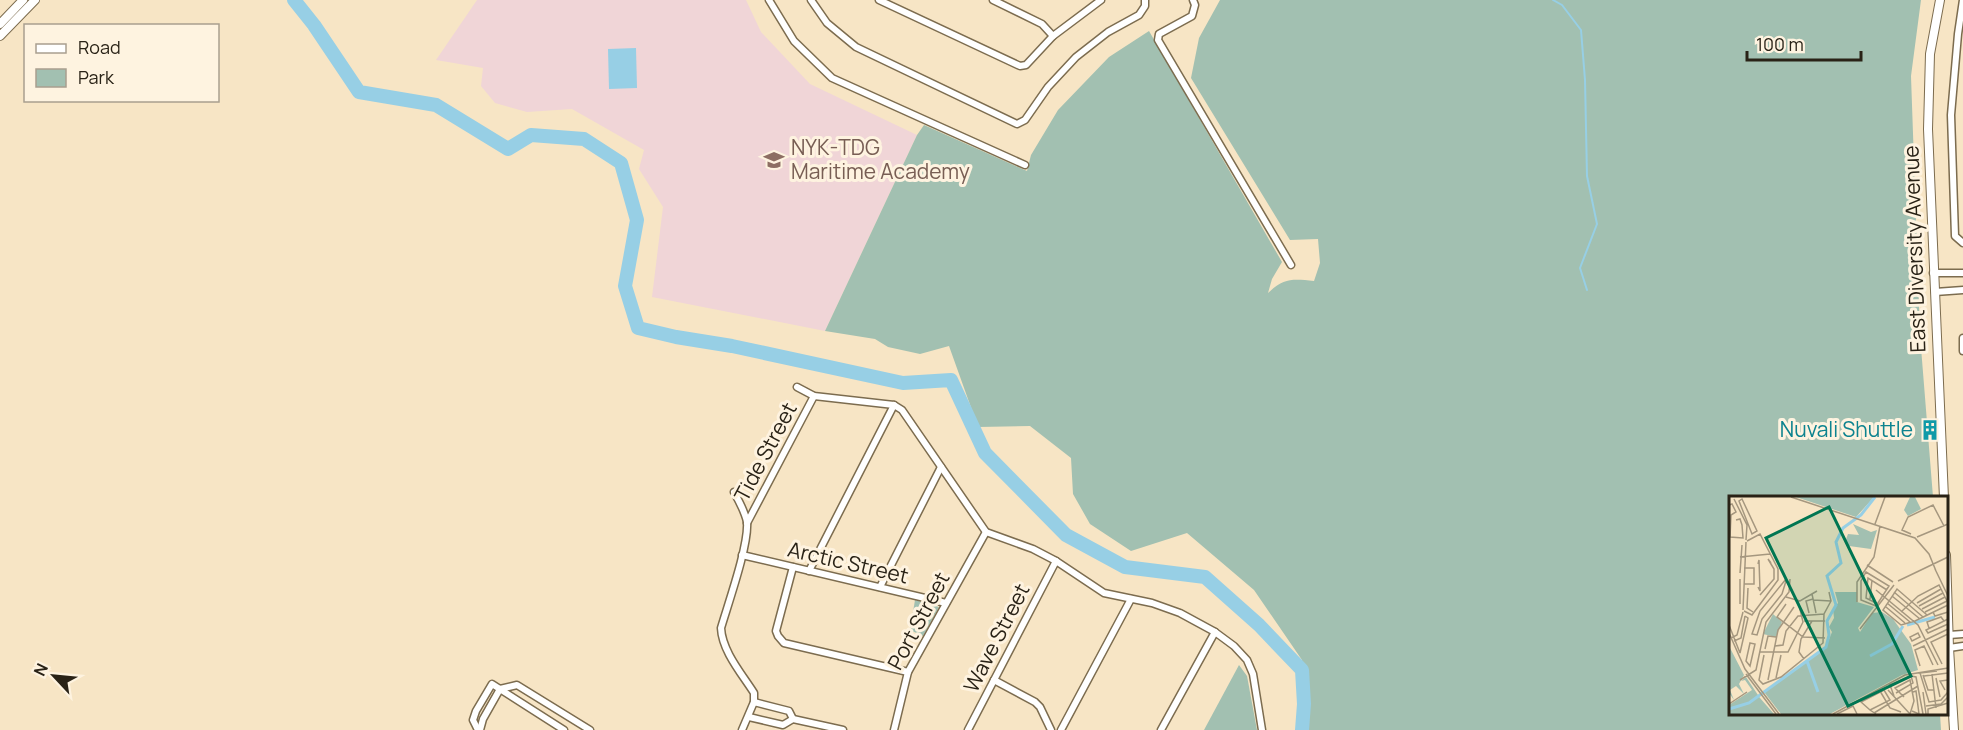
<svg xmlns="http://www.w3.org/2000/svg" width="1963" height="730" font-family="Manrope,sans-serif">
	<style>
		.education { fill: #f0d5d7 }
		.green { fill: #a2c0b1 }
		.water { fill: #97cfe5 }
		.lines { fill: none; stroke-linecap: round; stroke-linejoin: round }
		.stream { stroke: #97cfe5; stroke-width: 2 }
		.river { stroke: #97cfe5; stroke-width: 14 }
		.minor-casing { stroke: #7c6c4f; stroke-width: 9 }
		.tertiary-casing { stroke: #7c6c4f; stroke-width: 10 }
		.minor { stroke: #fff; stroke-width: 6 }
		.tertiary { stroke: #fff; stroke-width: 8 }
		.labels { text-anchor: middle; stroke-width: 6; stroke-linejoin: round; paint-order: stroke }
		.education-label { font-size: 21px; fill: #785e54; stroke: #fef3e0; text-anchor: start }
		.street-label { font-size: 21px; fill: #292216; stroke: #fef3e0 }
		.culture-label { font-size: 21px; fill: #0d838f; stroke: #fef3e0; text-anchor: end }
		.inset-river { fill: none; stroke: #97cfe5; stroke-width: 3 }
		.inset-road { fill: none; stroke: #a5977f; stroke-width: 1.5 }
		.view { fill: #007652; fill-opacity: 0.15; stroke: #007652; stroke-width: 3 }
		.inset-edge { fill: none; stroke: #292216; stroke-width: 3 }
	</style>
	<rect width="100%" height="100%" fill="#f7e5c5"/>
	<path class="education" d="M477 0H746L761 32 810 84 917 135 825 331 652 297 663 207 639 169 644 150 572 109 527 112 495 103 481 86 483 68 436 60Z"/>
	<g class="green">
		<path d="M1220 0H1921L1911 76 1920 335 1933 497 1730 498V714H1940L1941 730H1302L1304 704 1302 660 1254 590 1187 533 1131 551 1090 524 1073 494 1071 458 1030 426 978 427 949 346 920 354 888 347 875 339 825 331 917 135 924 125 1027 171 1031 155 1058 110 1109 57 1149 31 1282 262 1272 279 1268 293C1284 278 1292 279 1314 281L1320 263 1318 239 1290 240 1191 78 1199 38Z"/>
		<path d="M915 600 939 607 923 636 910 630Z"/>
		<path d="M1239 665 1247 676 1257 730H1204Z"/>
	</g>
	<path class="water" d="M636 48 637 88 609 89 608 49Z"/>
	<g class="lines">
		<path class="stream" d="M1553 0 1562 5 1581 30 1585 80 1587 176 1597 224 1580 268 1587 290"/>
		<path class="river" d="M294 0 314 25 359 92 436 105 508 149 531 135 584 139 621 163 637 220 625 286 638 328 676 337 732 346 903 383 951 380 985 453 1066 535 1125 567 1205 577 1259 625 1302 670 1304 704 1302 730"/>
		<g class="minor-casing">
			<g id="minor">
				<path d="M769 0 794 41 832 78 1025 165"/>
				<path d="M811 0 827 23 856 47 1017 124 1025 120 1048 87 1076 57 1108 32 1139 15 1145 6V0"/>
				<path d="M879 0 1020 66 1026 65 1053 36 1101 0"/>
				<path d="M993 0 1042 24 1053 36"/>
				<path d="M1193 0 1195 5 1192 16 1159 34 1158 40 1291 265"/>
				<path d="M1963 0 1958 34 1951 115 1955 236 1963 243"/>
				<path d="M1933 273H1963"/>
				<path d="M1935 292 1963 290"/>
				<path d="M1963 338V351"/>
				<path d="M797 387 814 396 894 405 902 410 986 532 1033 549 1056 561 1104 593 1152 603 1180 613 1215 632 1234 646 1247 660 1253 674 1262 730"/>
				<path d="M734 492C739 501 745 512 747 522 749 545 728 604 721 628 722 651 742 674 754 693V702L742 730"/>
				<path d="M747 523 814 396"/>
				<path d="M742 555 946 603"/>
				<path d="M793 567 776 631 778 636 784 643 908 672"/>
				<path d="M809 571 894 405"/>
				<path d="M880 587 941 467"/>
				<path d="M1949 635 1963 634"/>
				<path d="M1949 648 1963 646"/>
				<path d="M994 680 1035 702 1040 707 1051 730"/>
				<path d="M500 689 517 685 590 730"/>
				<path d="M754 702 789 711 793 719"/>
				<path d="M749 717 783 725 793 719 843 730"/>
				<path d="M478 730 473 720 476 711 492 684 564 730"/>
				<path d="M480 730 483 719 500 689"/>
				<path d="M894 730 908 672 986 532"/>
				<path d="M968 730 1056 561"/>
				<path d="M1061 730 1131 599"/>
				<path d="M1161 730 1215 632"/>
			</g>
		</g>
		<g class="tertiary-casing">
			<g id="tertiary">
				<path d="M1940 0 1930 54 1928 129 1944 498"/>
				<path d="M0 24 23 0"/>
				<path d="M0 36 35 0"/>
				<path d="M1946 555 1949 648 1954 730"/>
			</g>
		</g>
		<use href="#minor" class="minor"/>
		<use href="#tertiary" class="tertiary"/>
	</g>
	<defs>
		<g id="school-bare" transform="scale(1.62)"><path d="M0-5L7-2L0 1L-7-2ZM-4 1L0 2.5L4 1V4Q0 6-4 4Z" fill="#8d6e63" stroke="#fef3e0" stroke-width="2.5" paint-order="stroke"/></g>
		<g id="building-bare" transform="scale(1.62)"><path d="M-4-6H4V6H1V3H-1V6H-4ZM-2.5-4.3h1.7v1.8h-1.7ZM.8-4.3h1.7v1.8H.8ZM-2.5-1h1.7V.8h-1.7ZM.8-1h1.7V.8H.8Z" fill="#0f9aa8" stroke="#fef3e0" stroke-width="2.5" paint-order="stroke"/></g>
	</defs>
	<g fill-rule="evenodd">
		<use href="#school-bare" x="774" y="160"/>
		<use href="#building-bare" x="1930" y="430"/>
	</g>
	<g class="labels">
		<g class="education-label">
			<text x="791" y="155">NYK-TDG<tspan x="791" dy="24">Maritime Academy</tspan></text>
		</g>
		<g class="street-label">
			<text transform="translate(1915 249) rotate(-92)" y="7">East Diversity Avenue</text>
			<text transform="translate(766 452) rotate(-62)" y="7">Tide Street</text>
			<text transform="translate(848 563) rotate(13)" y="7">Arctic Street</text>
			<text transform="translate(919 621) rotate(-62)" y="7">Port Street</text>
			<text transform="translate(997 638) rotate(-63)" y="7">Wave Street</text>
		</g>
		<g class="culture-label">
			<text x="1913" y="437">Nuvali Shuttle</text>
		</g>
	</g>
	<g transform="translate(1729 496)">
		<rect width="219" height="219" fill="#f7e5c5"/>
		<path d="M67 1H145L127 21ZM181 1H186L192 13 179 20 175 14ZM124 28 142 36 148 34 142 53 120 50 116 46 119 38 130 39ZM106 96H128V106L145 111 129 132 131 136 143 117 153 116 164 123 182 148 189 174 173 179 101 218H52L35 196 97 151 103 136 100 131 105 122 104 113 109 107ZM44 118 53 126 47 141 34 138ZM0 150 15 179 10 188 15 198 7 190 1 194 5 204 0 197ZM17 181 31 202 45 218H0V209L23 194 16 184 12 185Z" fill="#a2c0b1"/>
		<path class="inset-river" d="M178 129 206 121M141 160 163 148 174 130M78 165 89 196M0 213 20 207 97 151 100 139 98 125 107 109 98 80 112 67 107 46 114 32 132 19 146 1"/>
		<path class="inset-road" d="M62 1 186 42 200 58 207 75M5 3 18 29 17 44M13 3 28 35 23 38 10 5ZM0 9 3 8 7 16 2 19 1 41 14 42 13 29 11 23 7 24M146 28 156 1M182 38 173 34 179 21 204 9 215 30M188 41 219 28M11 61 41 58M29 68 30 64 31 95 29 91M138 69 164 86M206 73 219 100M137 76 160 90 147 110 132 104V85ZM11 77 13 49M57 83 31 115 23 138 28 139 33 123 53 98 57 85M169 85 219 61M15 88H25V72H15M19 92 18 112 24 116M147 94 189 129 209 169M165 96 194 121M83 98 87 117M31 99 45 83V73L39 63 42 67M163 100 191 123M57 101 71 105 88 95M141 103 143 84M84 104 102 105M128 106V86L145 61 151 30M158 107 181 126M188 107 212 93M11 108V83M57 108 48 121 74 141 96 142M149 108 137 102 139 82 158 94M190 110 214 97M157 111 176 127M193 113 216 101M14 114 17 46M15 115 23 119 49 84V73L31 38 18 45M172 116 189 100 210 89 219 107M196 116 218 105M204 116 206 120 219 116M80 117 77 105 84 103M198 119 168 93 154 114 172 129 186 125 219 109M219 123 197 134 199 137 219 128M75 125H96M0 129 11 157M200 132 198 126 212 121 215 125M131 133 165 89M0 137 16 173 50 218M189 137 191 141 183 145 181 141ZM2 142 8 139 14 116M5 145 12 142 16 120M21 147 26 148 21 170 17 165ZM46 150 54 149 57 135 69 120 95 118M184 150 219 133M36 153 39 140 47 141M31 156H59L74 126 69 105M11 157 19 122 16 120M35 159 30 184 34 188 52 181 94 147 95 118 102 105 100 96M75 163 70 156 72 143 83 125M213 168 202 146 219 138M191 170 186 154 195 150 204 169M208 175 191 177 200 206 212 204 219 196M17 178 47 218M203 178 207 212M194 179 199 194H205M182 180 187 181 194 218M195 180 219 177M47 182 52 159M207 182 211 201M11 184 27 174 37 126 60 96 61 83M39 184 49 134 65 111M159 194 181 218M216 194 211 185 219 184M151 195 161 212 172 216M194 196 197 218M167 197 184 187 182 180M165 200 161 189 182 180M175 201 166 192 181 184 185 205 181 218M0 208 18 196M197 210 212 208 219 201M141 214 161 204 155 194 132 206 141 214 147 218M183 215 190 218 187 195 184 196M145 217 189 190M104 218 176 179 219 172M108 218 124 210 128 218M199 218V213L219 207"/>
		<path class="view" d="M100 11 182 180 119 210 37 42Z"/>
		<rect width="219" height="219" class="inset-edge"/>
	</g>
	<rect x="24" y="24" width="195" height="78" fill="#fef3e0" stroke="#a99f8f" stroke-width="1.5"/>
	<rect x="36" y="44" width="30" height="9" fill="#ffffff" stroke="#a99f8f" stroke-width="1.5"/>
	<text x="78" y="54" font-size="18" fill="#292216">Road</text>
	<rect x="36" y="69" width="30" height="18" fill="#a2c0b1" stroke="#a99f8f" stroke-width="1.5"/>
	<text x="78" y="84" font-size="18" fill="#292216">Park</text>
	<g transform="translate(54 676) rotate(296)" stroke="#fef3e0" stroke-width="4.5" paint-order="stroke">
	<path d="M0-4.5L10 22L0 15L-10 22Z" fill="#292216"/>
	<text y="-9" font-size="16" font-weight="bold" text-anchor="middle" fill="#292216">N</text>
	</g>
	<path d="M1747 51v9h114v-9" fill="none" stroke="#292216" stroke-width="3"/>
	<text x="1756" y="51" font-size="18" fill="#292216" stroke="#fef3e0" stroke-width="4.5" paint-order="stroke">100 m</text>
</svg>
